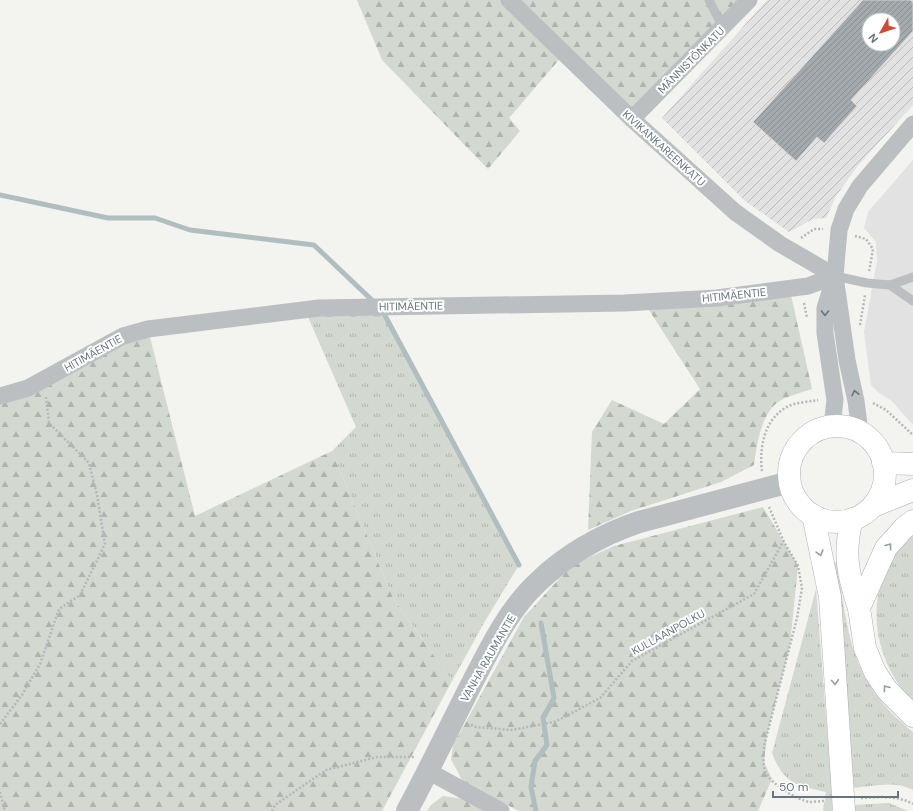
<svg xmlns="http://www.w3.org/2000/svg" width="913" height="811" font-family="'DM Sans',sans-serif">
	<style>
		.built { fill: #e1e2e1 }
		.industrial { fill: url(#industrial-furrows); fill-rule: evenodd }
		.grass { fill: url(#grass-tufts) }
		.forest { fill: url(#forest-firs) }
		.lines { fill: none; stroke-linecap: round; stroke-linejoin: round }
		.stream { stroke: #b1bec0; stroke-width: 5 }
		.building { fill: url(#building-hatch); stroke: #d5d4d3; fill-rule: evenodd }
		.secondary-casing { stroke: #aeb3b6; stroke-width: 23 }
		.motorway-casing { stroke: #afb2b4; stroke-width: 23 }
		.path { stroke: #b5b8ba; stroke-width: 2.5; stroke-dasharray: 2 2; stroke-linecap: butt }
		.service { stroke: #bbbfc1; stroke-width: 9 }
		.minor { stroke: #bbbfc1; stroke-width: 17 }
		.tertiary { stroke: #bbbfc1; stroke-width: 22 }
		.secondary { stroke: #fff; stroke-width: 22 }
		.motorway { stroke: #fff; stroke-width: 22 }
		.oneway { stroke: #66757d }
		.oneway2 { stroke: #949ea4 }
		.labels { text-anchor: middle; stroke-width: 4; stroke-linejoin: round; paint-order: stroke }
		.street-label { font-size: 11px; fill: #66757d; stroke: #fff }
	</style>
	<defs>
		<pattern id="industrial-furrows" width="10" height="10" patternUnits="userSpaceOnUse"><rect width="10" height="10" fill="#e1e2e1"/><path d="M-1 1l2-2M0 10L10 0M9 11l2-2" fill="none" stroke="#babcbc"/></pattern>
		<pattern id="grass-tufts" width="24" height="20" patternUnits="userSpaceOnUse"><rect width="24" height="20" fill="#d3d8d0"/><path d="M3 7l-1-3M5 7V3M7 7l1-3M15 17l-1-3M17 17v-4M19 17l1-3" fill="none" stroke="#afb4ae"/></pattern>
		<pattern id="forest-firs" width="22" height="20" patternUnits="userSpaceOnUse"><rect width="22" height="20" fill="#d3d8d0"/><path d="M5 1l3.5 6h-7zM16 11l3.5 6h-7z" fill="#afb4ae"/></pattern>
		<pattern id="building-hatch" width="6" height="6" patternUnits="userSpaceOnUse"><rect width="6" height="6" fill="#a3aaae"/><path d="M-1 1l2-2M0 6l6-6M5 7l2-2" fill="none" stroke="#898f93"/></pattern>
	</defs>
	<rect width="100%" height="100%" fill="#f3f3f0"/>
	<path class="built" d="M913 160V425L892 401 879 393 871 385 864 332 877 261 876 242 864 228 868 212Z"/>
	<path class="industrial" d="M767 0H913V105L856 168 836 196 826 218 813 219 789 232 745 201 662 118ZM869 20H893V44H869Z"/>
	<g class="grass">
		<path d="M380 307 519 565 485 621 452 681 393 598 332 451 356 427 305 310Z"/>
		<path d="M913 531V703C876 662 865 609 890 559 895 549 906 540 913 531Z"/>
		<path d="M832 563H837C849 638 850 681 913 732V790C896 780 872 786 853 788Z"/>
		<path d="M816 589 832 793V811H823L826 792C796 785 784 784 772 753Z"/>
		<path d="M889 803 908 811H854V805Z"/>
	</g>
	<g class="forest">
		<path d="M357 0H749L632 119 564 54 509 118 520 131 488 169 382 60Z"/>
		<path d="M791 295 812 389C802 392 792 395 783 399 761 410 757 444 754 465L721 482 631 511 588 530 592 432 612 400 664 424 700 389 647 307Z"/>
		<path d="M148 329 195 516 332 451 393 598 452 681 382 811H0V395Z"/>
		<path d="M763 507 798 566 790 645 767 735 764 762 772 779 758 811H519L464 784 451 759 453 745 524 617 572 565 614 546Z"/>
		<path d="M443 796 463 799 485 811H427L431 805Z"/>
	</g>
	<g class="lines">
		<g class="stream">
			<path d="M0 195 108 218H155L190 230 314 245 375 303"/>
			<path d="M382 310 519 565"/>
			<path d="M536 811 531 787 535 761 547 745 543 718 554 698 541 623"/>
		</g>
	</g>
	<path class="building" d="M863 0H910L913 2V31L851 100 857 106 824 143 817 137 796 161 753 122ZM869 20H893V44H869Z"/>
	<g class="lines">
		<g class="secondary-casing">
			<g id="secondary">
				<circle cx="837" cy="474" r="48"/>
				<path d="M883 463 913 464"/>
				<path d="M873 506 913 490"/>
			</g>
		</g>
		<g class="motorway-casing">
			<g id="motorway">
				<path d="M813 515 830 597 844 811"/>
				<path d="M852 519C843 553 848 576 859 608"/>
				<path d="M913 521 904 528 886 548 859 608 865 648 875 672 887 690 913 716"/>
			</g>
		</g>
		<g class="path">
			<path d="M855 236 866 239 873 249 869 272"/>
			<path d="M801 238 814 229H823"/>
			<path d="M804 303 807 318"/>
			<path d="M860 325 865 295"/>
			<path d="M873 403 886 410 913 435"/>
			<path d="M762 471C759 448 764 421 785 408 795 402 808 402 818 400"/>
			<path d="M769 507 784 542 798 566 802 588 797 618 764 746C764 754 762 765 766 773 771 784 798 800 809 802 814 802 820 801 825 801"/>
			<path d="M0 724 22 695 40 664 59 609 80 595 105 544 97 495 89 463 49 423 46 397"/>
			<path d="M471 725 476 727 511 730 544 724 557 721 600 698 632 661 754 594 783 542"/>
			<path d="M0 792 5 811"/>
			<path d="M861 798C879 797 897 795 913 804"/>
			<path d="M272 811 275 805 326 770 377 757H415"/>
		</g>
		<g class="service">
			<path d="M709 0 723 28"/>
			<path d="M835 276 867 283 890 285 913 301"/>
			<path d="M890 285 913 277"/>
		</g>
		<g class="minor">
			<path d="M509 0 632 119 735 212 780 244 835 276 847 360 856 401 860 432"/>
			<path d="M632 119 749 0"/>
			<path d="M0 396 28 388 123 336 148 329 319 308 624 303 717 298 808 286 835 276"/>
			<path d="M832 426 835 400 825 333V308L835 276 839 230 846 209 860 186 913 124"/>
			<path d="M428 771 501 811"/>
		</g>
		<path class="tertiary" d="M407 811C430 768 451 724 473 681 491 646 509 609 538 582 567 554 601 535 639 522L790 482"/>
		<use href="#secondary" class="secondary"/>
		<use href="#motorway" class="motorway"/>
	</g>
	<defs><path id="oneway-chevron" d="M-2-3.5L2.5 0L-2 3.5" fill="none" stroke-width="1.6" stroke-linecap="round" stroke-linejoin="round"/></defs>
	<g class="oneway">
		<use href="#oneway-chevron" transform="translate(825 313) rotate(91)"/>
		<use href="#oneway-chevron" transform="translate(855 393) rotate(-103)"/>
	</g>
	<g class="oneway2">
		<use href="#oneway-chevron" transform="translate(889 546) rotate(-53)"/>
		<use href="#oneway-chevron" transform="translate(820 553) rotate(74)"/>
		<use href="#oneway-chevron" transform="translate(835 682) rotate(86)"/>
		<use href="#oneway-chevron" transform="translate(886 688) rotate(-127)"/>
	</g>
	<g class="labels">
		<g class="street-label">
			<text transform="translate(691 60) rotate(-45)" y="4">MÄNNISTÖNKATU</text>
			<text transform="translate(664 148) rotate(42)" y="4">KIVIKANKAREENKATU</text>
			<text transform="translate(734 295) rotate(-6)" y="4">HITIMÄENTIE</text>
			<text transform="translate(411 306) rotate(-1)" y="4">HITIMÄENTIE</text>
			<text transform="translate(93 353) rotate(-29)" y="4">HITIMÄENTIE</text>
			<text transform="translate(668 632) rotate(-29)" y="4">KULLAANPOLKU</text>
			<text transform="translate(488 658) rotate(-60)" y="4">VANHA RAUMANTIE</text>
		</g>
	</g>
	<g transform="translate(881 32) rotate(231)"><circle r="19" fill="#ffffff" stroke="#c2c8cb"/>
	<path d="M0-3L7 15L0 10L-7 15Z" fill="#cc4b37"/>
	<text y="-6" font-size="11" font-weight="bold" text-anchor="middle" fill="#66757d">N</text>
	</g>
	<path d="M773 791v6h125v-6" fill="none" stroke="#66757d" stroke-width="2"/>
	<text x="779" y="791" font-size="12" fill="#66757d" stroke="#ffffff" stroke-width="3" paint-order="stroke">50 m</text>
</svg>
